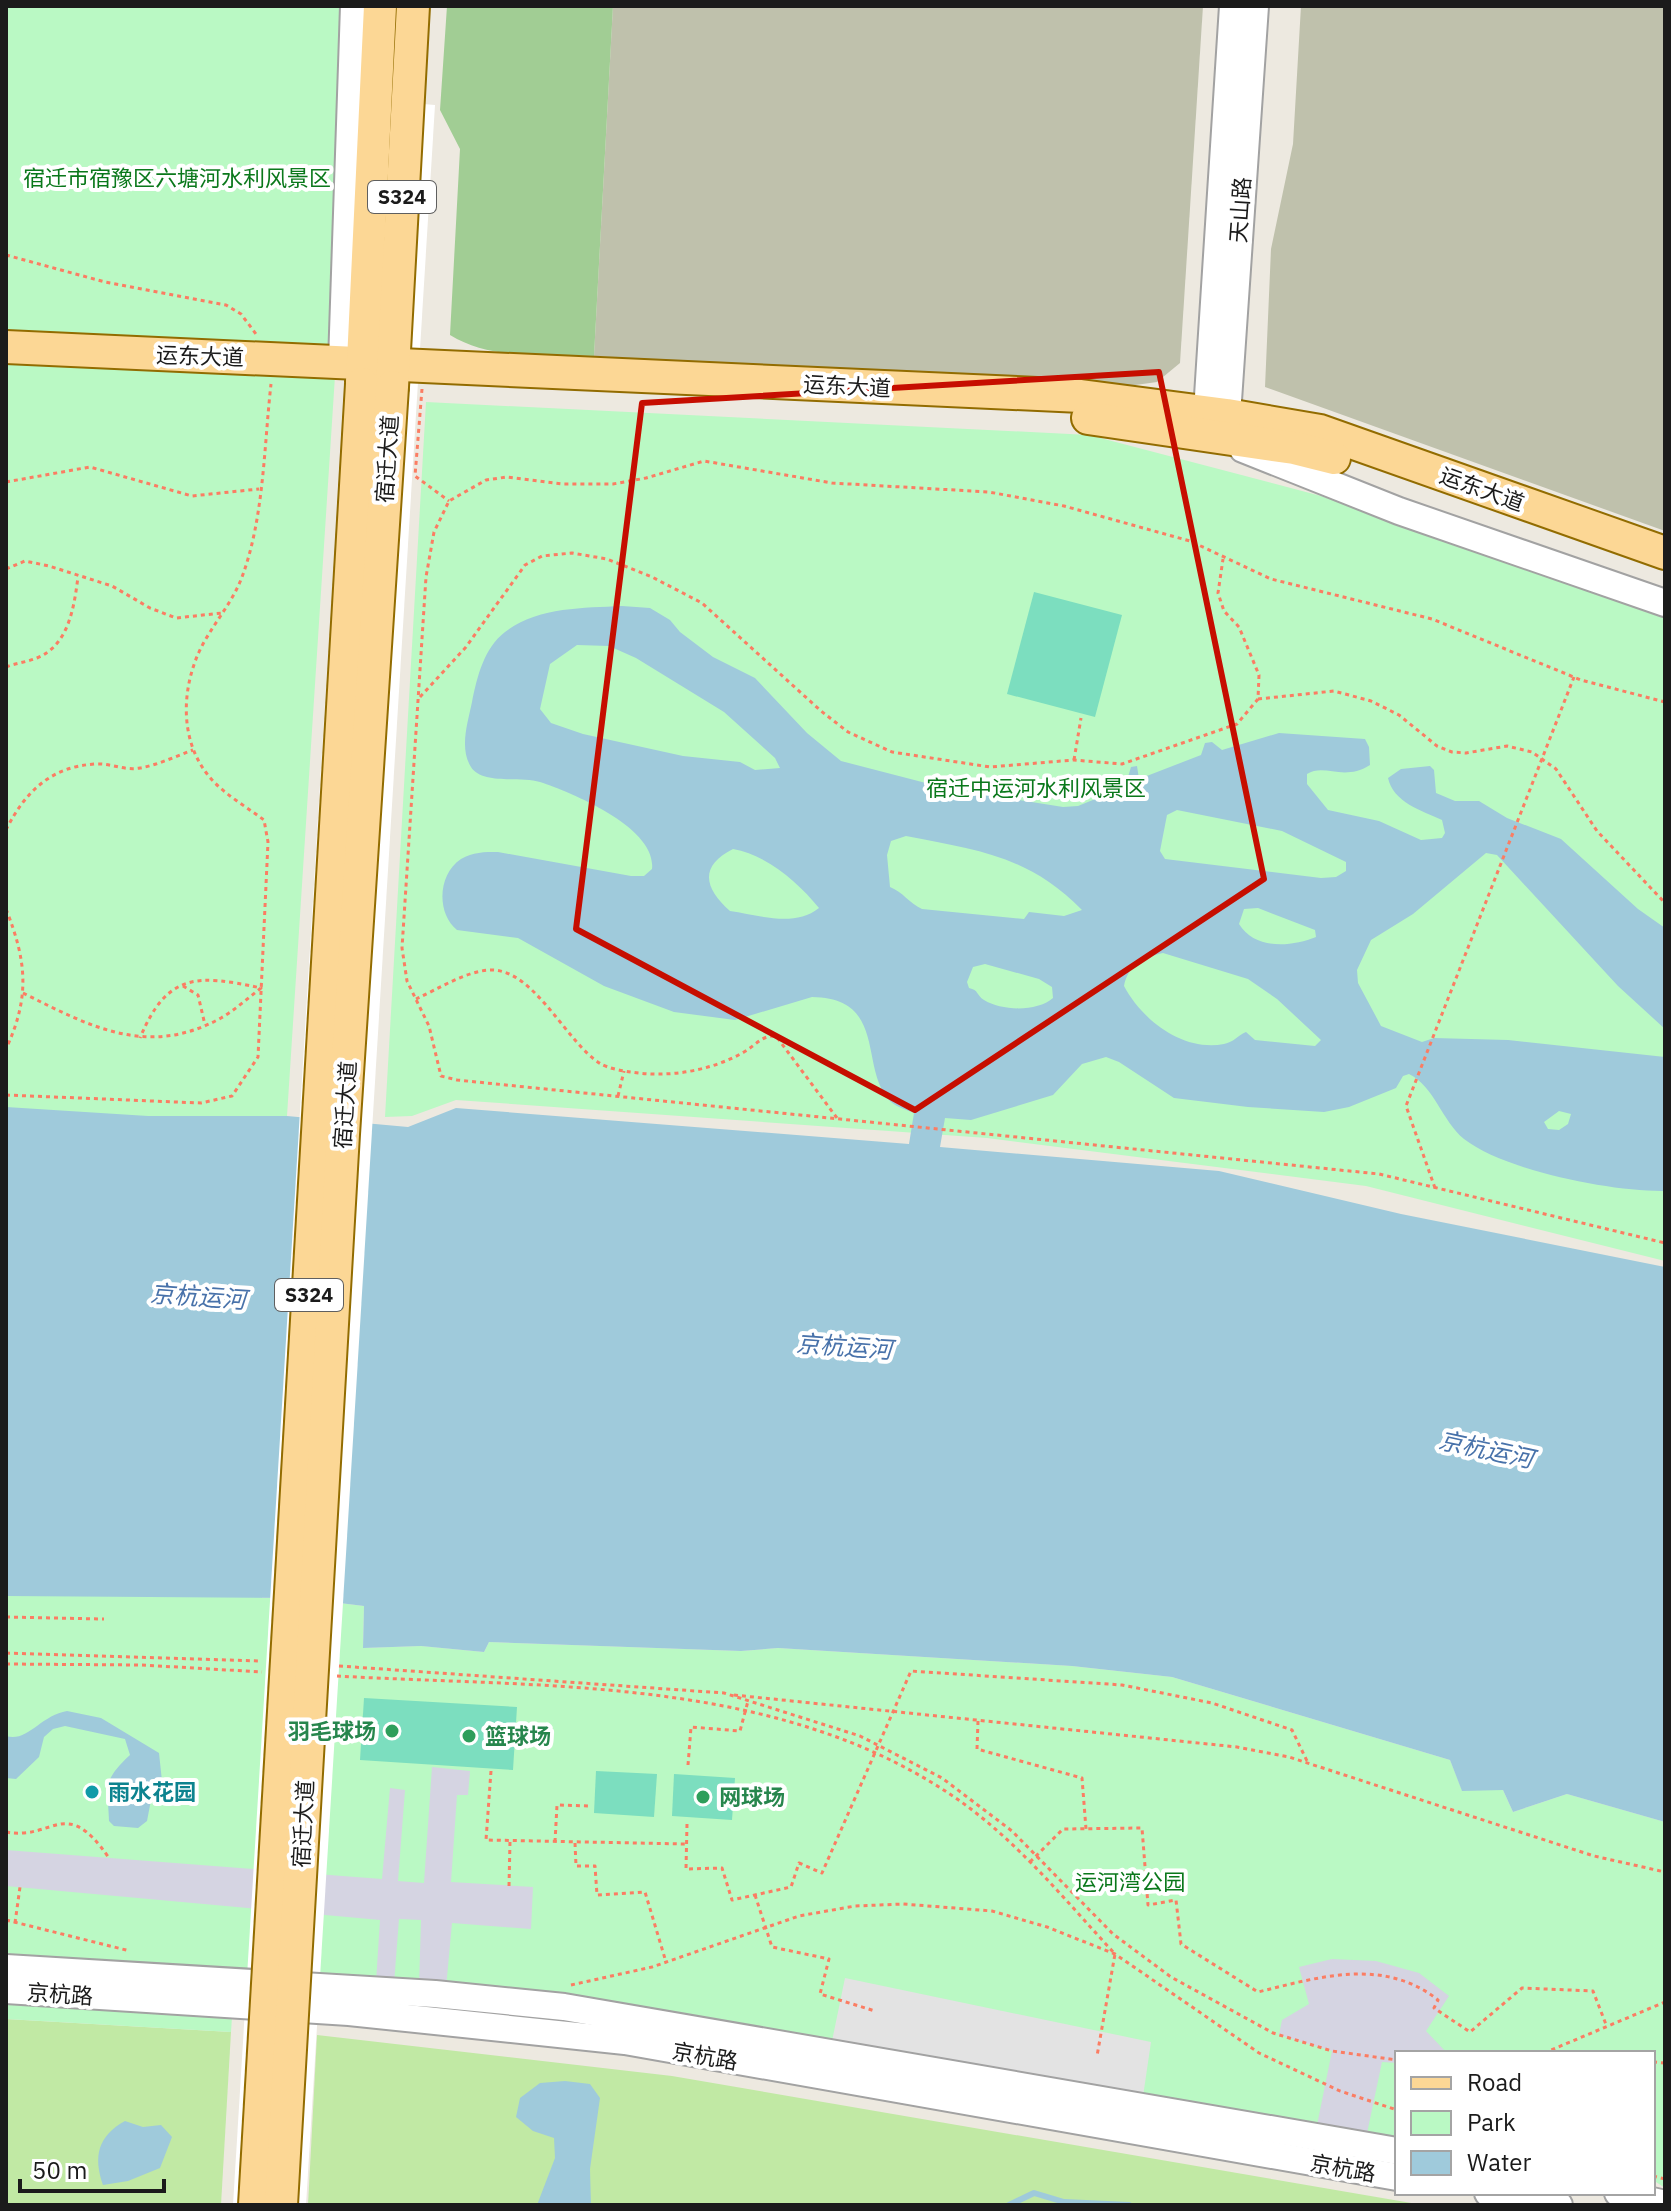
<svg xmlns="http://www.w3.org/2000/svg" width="1671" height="2211" font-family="'IBM Plex Sans','Noto Sans SC',sans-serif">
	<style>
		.construction { fill: #bfc1ac }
		.grass { fill: #c1e9a4 }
		.forest { fill: #a1cd94 }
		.park { fill: #baf9c4 }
		.pitch { fill: #7cdebf }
		.parking { fill: #e3e3e3 }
		.plaza { fill: #d5d4e2 }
		.water { fill: #9fcadb; fill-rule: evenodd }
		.pier { fill: #fff }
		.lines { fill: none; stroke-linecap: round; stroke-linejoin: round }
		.stream { stroke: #9fcadb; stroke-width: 6 }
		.minor-casing { stroke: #a2a2a2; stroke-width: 30 }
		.major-casing { stroke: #926c00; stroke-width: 36 }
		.path { stroke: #fb7d63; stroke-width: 3; stroke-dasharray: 4 4; stroke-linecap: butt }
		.minor { stroke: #fff; stroke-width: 26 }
		.major { stroke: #fcd795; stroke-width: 32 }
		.major-bridge-casing { stroke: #926c00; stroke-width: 36; stroke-linecap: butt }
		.major-bridge { stroke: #fcd795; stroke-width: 32 }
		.marked { fill: none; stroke: #c60e00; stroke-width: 6; stroke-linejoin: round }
		.leisure-dot { fill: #2e9e5b; stroke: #fff; stroke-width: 3 }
		.culture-dot { fill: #0f9aa8; stroke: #fff; stroke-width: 3 }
		.labels { text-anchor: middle; stroke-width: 8; stroke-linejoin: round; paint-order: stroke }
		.shield { fill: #fff; stroke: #5f5f5f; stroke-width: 2 }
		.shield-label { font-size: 20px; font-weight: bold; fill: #1b1b1b }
		.park-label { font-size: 22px; fill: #0a781b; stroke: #fff }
		.street-label { font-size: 22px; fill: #1b1b1b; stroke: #fff }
		.leisure-label { font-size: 22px; font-weight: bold; fill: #27864d; stroke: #fff; text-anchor: start }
		.culture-label { font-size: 22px; font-weight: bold; fill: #0d838f; stroke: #fff; text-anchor: start }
		.water-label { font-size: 24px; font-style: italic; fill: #4872aa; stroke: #fff }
	</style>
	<rect width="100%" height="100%" fill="#ede9e0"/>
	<g class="construction">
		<path d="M613 6H1203L1180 363 1157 382 1121 387 594 356Z"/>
		<path d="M1301 6H1665V531L1265 387 1271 249 1293 144Z"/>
	</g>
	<g class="grass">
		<path d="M6 2019 231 2032 221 2205H6Z"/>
		<path d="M317 2035 672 2076 1423 2205H308Z"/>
	</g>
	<path class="forest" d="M447 6H613L594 356C546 354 492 361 450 335L460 149 440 110Z"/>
	<g class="park">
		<path d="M6 6H359L287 1116 262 1598H299L364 1606 363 1648 421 1646 484 1652 489 1642 741 1651 778 1648 1072 1666 1172 1677 1450 1760 1462 1790H1503L1513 1812 1567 1794 1665 1822V2188L1653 2180V2053H1397V2144L890 2049 599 2001 235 1972 231 2032 6 2019Z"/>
		<path d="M426 402 1089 435 1321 496 1665 616V1261L1366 1186 987 1138 456 1100 412 1116 385 1117Z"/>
	</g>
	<g class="pitch">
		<path d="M1034 592 1122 615 1095 717 1007 694Z"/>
		<path d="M364 1698 517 1707 513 1770 360 1760Z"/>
		<path d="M596 1771 657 1774 654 1817 594 1813Z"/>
		<path d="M674 1774 735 1778 732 1820 672 1816Z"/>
	</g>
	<path class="parking" d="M845 1978 1151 2042 1141 2110 831 2046Z"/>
	<g class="plaza">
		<path d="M432 1767 470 1771 468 1795H457L451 1882 533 1887 531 1929 452 1923 446 1988 419 1986 421 1920 399 1919 394 1984 376 1982 380 1920 6 1886V1850L382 1879 390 1788 405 1790 398 1881 424 1883Z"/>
		<path d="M1332 1959 1376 1961 1419 1973 1449 1996 1426 2031 1447 2053H1397V2063L1382 2062 1366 2138 1316 2130 1332 2051 1279 2035 1282 2020 1309 2004 1299 1967Z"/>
	</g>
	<g class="water">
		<path d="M622 606 650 608 670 620 680 632 713 657 755 678 807 733 841 761 949 789 1063 807 1078 806 1125 787 1131 767 1137 766 1139 779 1201 755 1205 743 1212 742 1222 750 1279 733 1365 739 1369 747 1370 765C1343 782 1325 763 1307 774V784L1328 810 1379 821 1421 840 1442 838 1445 833 1442 820C1422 811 1393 802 1388 778L1401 769 1430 766 1434 770 1436 793 1455 801H1479L1507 818 1561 839 1638 909 1665 928V1029L1618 986 1497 855 1486 853 1413 914 1371 940 1357 970 1358 983 1381 1026 1422 1042 1434 1038 1508 1040 1665 1057V1191C1613 1192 1505 1171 1464 1139 1442 1121 1434 1086 1409 1074L1403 1076 1396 1088 1349 1107 1324 1112 1248 1107 1174 1098 1119 1062 1106 1057 1082 1064 1053 1095 971 1120 945 1118 940 1147 1219 1171 1401 1214 1665 1267V1822L1567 1794 1513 1812 1503 1790 1462 1791 1450 1760 1172 1677 1072 1666 778 1648 741 1651 489 1642 484 1652 421 1646 363 1648 364 1606 299 1598 6 1596V1107L148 1116H287L408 1127 456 1108 909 1144 914 1113C907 1110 897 1107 891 1102 858 1070 889 998 812 997L735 1020 674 1012 604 986 518 938 457 930C436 913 438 874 461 859 473 852 484 852 498 852L631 876H644L652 869C657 828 573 793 540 782 521 776 482 785 471 767 459 748 468 722 472 702 477 677 484 648 505 632 538 607 582 608 622 606ZM577 645 609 646 636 658 724 712 775 758 780 768 755 770 740 762 683 756 583 734 551 723 540 709 550 664ZM1177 810 1282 831 1346 862V871L1336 877 1321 878 1165 859 1160 851 1167 815ZM906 836C978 850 1029 856 1082 910L1064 916 1029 912 1024 919 922 909C909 903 903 892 890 887L887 855 891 841ZM733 849C767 855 798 882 819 908 794 928 759 915 730 911 704 888 699 866 733 849ZM1258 908 1315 930 1316 937C1291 947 1255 950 1239 924L1244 909ZM1163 953 1248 979 1277 999 1321 1040 1315 1046 1255 1040 1246 1032C1237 1036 1234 1042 1224 1044 1183 1052 1142 1020 1124 986 1128 965 1144 957 1163 953ZM985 964 1039 979 1052 987 1053 998C1037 1012 1002 1011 984 1000 976 995 979 990 969 988L967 982 973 967ZM1559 1111 1571 1114 1568 1124 1559 1130 1548 1129 1544 1122Z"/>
		<path d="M67 1711 101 1718 159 1753 162 1781 151 1800 147 1821 138 1828 114 1826 109 1821C108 1787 101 1782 130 1755L125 1739 65 1726 53 1729 44 1737 39 1757 16 1779 6 1778V1736C27 1743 41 1715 67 1711Z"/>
		<path d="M565 2081 590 2084 600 2098 590 2169 591 2205H537L555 2158 554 2138 533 2131 516 2117 520 2098 540 2083Z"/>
		<path d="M125 2121 143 2127 161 2125 172 2137 160 2168 128 2181 103 2185C93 2156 98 2136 125 2121Z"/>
	</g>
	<path class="pier" d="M362 99 435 105 306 2205H233Z"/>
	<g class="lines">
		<path class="stream" d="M1009 2205 1034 2193 1064 2202 1129 2205"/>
		<g class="minor-casing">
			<g id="minor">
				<path d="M342 362 354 6"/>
				<path d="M1207 412 1233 6"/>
				<path d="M1227 415 1255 6"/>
				<path d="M1243 449 1399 511 1665 603"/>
				<path d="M6 1968 435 1994 564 2007 1397 2151"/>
				<path d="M6 1990 349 2012 625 2041 1397 2177"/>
				<path d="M1488 2193 1559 2205"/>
				<path d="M1618 2193 1665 2204"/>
			</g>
		</g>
		<g class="major-casing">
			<g id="major">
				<path d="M6 347 1081 396 1227 415 1320 431 1665 553"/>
				<path d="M362 382 380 6"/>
				<path d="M392 387 413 6"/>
				<path d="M1088 418 1294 448 1334 458"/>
			</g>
		</g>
		<g class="path">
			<path d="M6 255 105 282 226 305 241 314 256 334"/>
			<path d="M422 389 415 476 449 501"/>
			<path d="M6 482 90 467 192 496 259 489"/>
			<path d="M6 569 25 561 49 566 112 586 150 608 176 618 222 613"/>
			<path d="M6 667C16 663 27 662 37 658 69 645 74 607 78 577"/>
			<path d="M420 697 466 647 525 565 542 556 572 553 607 559 652 577 702 603 821 711 848 732 892 752 990 767 1074 760 1122 764 1237 724 1258 699 1259 675 1239 627 1224 611 1218 593 1223 559"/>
			<path d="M1258 699 1334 691 1371 701 1399 715 1437 746 1452 752 1466 753 1507 746 1532 752 1556 769 1597 831 1665 903"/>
			<path d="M1665 702 1581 680 1432 619 1271 579 1190 541 1064 506 989 492 832 483 704 461 646 478 613 484H562L507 477 486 480 449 501 434 532 426 577 402 948 407 981 429 1026 441 1076 457 1080 1379 1174 1665 1243"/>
			<path d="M1074 760 1081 718"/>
			<path d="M6 830C25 792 51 766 96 764 111 763 124 771 140 768 158 765 176 756 193 750"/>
			<path d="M6 909C27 962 30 997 6 1049"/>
			<path d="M183 986 198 995 205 1025"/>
			<path d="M23 993C91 1027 148 1058 221 1018 235 1010 248 998 261 988 197 974 167 973 140 1038"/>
			<path d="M416 999C438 989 466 971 490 970 534 968 567 1044 601 1064 608 1068 622 1071 631 1072 668 1078 711 1071 744 1052 756 1045 762 1035 776 1036L837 1118"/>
			<path d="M6 1095 201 1103 232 1096 258 1057 268 842 264 820C248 808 229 797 215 783 180 748 180 694 199 652 211 626 232 604 242 577 264 518 264 446 271 384"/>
			<path d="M618 1096 624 1071"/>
			<path d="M1435 1188 1406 1106 1574 677"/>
			<path d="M6 1617 104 1619"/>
			<path d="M6 1653 260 1661"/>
			<path d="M6 1664 142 1665 262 1672"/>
			<path d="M339 1666 724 1693 860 1736 942 1778 1012 1831 1113 1934 1171 1977 1273 2033 1332 2051 1397 2060"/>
			<path d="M337 1676C546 1688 781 1675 960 1801 1019 1843 1066 1901 1115 1954L1097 2056"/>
			<path d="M734 1695 1237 1747 1289 1757 1594 1856 1665 1872"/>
			<path d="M978 1721 977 1749 1082 1778 1086 1829"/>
			<path d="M688 1765 691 1727 740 1731 748 1701"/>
			<path d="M491 1771 486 1840 687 1844"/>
			<path d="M687 1824 686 1869 722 1868 732 1900 791 1887 799 1863 822 1873 911 1671 1122 1685 1212 1703 1292 1730 1308 1763"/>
			<path d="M6 1832C54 1841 65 1794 109 1858"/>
			<path d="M555 1842 557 1805 588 1806"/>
			<path d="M575 1843 576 1866H595L597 1895 645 1892 666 1962"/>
			<path d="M1030 1862 1063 1829 1142 1828 1148 1905 1176 1900 1181 1944 1258 1992C1319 1977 1384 1957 1438 2000L1434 2008 1470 2032 1522 1988 1593 1991 1607 2027"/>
			<path d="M509 1886 510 1841"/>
			<path d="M755 1895 772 1947 829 1959 820 1994 875 2011"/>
			<path d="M6 1920 130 1951"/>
			<path d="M15 1923 20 1887"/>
			<path d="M571 1985 652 1967 799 1916 855 1906 903 1904 992 1911 1047 1927 1115 1954 1259 2053 1340 2091 1397 2110"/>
			<path d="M1544 2053 1665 2002"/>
			<path d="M1653 2062 1665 2063"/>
			<path d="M1653 2176 1665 2179"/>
		</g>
		<use href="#minor" class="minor"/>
		<use href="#major" class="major"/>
		<g class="major-bridge-casing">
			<g id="major-bridge">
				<path d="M255 2205 362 384"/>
				<path d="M281 2205 343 1134 392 387"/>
			</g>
		</g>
		<use href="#major-bridge" class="major-bridge"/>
	</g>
	<path class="marked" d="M1159 372 1264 879 915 1110 576 929 642 403Z"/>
	<g class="leisure-dot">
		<circle cx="392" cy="1731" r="8"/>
		<circle cx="469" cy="1736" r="8"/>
		<circle cx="703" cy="1797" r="8"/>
	</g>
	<circle class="culture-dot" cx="92" cy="1792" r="8"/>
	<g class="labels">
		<g class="shield">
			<rect x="368" y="181" width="68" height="32" rx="6"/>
			<rect x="275" y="1279" width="68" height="32" rx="6"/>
		</g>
		<g class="shield-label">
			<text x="402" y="204">S324</text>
			<text x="309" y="1302">S324</text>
		</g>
		<g class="park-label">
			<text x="177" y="186">宿迁市宿豫区六塘河水利风景区</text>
			<text x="1036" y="796">宿迁中运河水利风景区</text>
			<text x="1130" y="1890">运河湾公园</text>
		</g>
		<g class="street-label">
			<text transform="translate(1240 210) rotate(-86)" y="8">天山路</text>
			<text transform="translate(200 356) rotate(2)" y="8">运东大道</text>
			<text transform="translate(847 386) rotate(3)" y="8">运东大道</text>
			<text transform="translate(387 459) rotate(-86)" y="8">宿迁大道</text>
			<text transform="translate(1482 489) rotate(20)" y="8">运东大道</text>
			<text transform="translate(345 1105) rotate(-86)" y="8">宿迁大道</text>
			<text transform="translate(303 1824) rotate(-87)" y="8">宿迁大道</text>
			<text transform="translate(60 1994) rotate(4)" y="8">京杭路</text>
			<text transform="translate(705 2056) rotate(10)" y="8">京杭路</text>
			<text transform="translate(1343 2168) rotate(10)" y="8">京杭路</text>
		</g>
		<g class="leisure-label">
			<text x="376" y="1739" text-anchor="end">羽毛球场</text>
			<text x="485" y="1744">篮球场</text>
			<text x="719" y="1805">网球场</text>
		</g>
		<g class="culture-label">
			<text x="108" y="1800">雨水花园</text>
		</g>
		<g class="water-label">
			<text transform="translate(198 1297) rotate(4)" y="8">京杭运河</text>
			<text transform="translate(844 1347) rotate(4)" y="8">京杭运河</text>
			<text transform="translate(1486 1450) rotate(12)" y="8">京杭运河</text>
		</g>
	</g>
	<rect width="1671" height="2211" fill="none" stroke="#1b1b1b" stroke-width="16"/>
	<rect x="1395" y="2051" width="260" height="144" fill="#ffffff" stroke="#a4a4a4" stroke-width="2"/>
	<rect x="1411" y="2077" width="40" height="12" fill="#fcd795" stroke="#a4a4a4" stroke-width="2"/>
	<text x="1467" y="2091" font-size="24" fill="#1b1b1b">Road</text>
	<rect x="1411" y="2111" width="40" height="24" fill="#baf9c4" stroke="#a4a4a4" stroke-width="2"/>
	<text x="1467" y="2131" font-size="24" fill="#1b1b1b">Park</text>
	<rect x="1411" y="2151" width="40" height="24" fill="#9fcadb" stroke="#a4a4a4" stroke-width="2"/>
	<text x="1467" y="2171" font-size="24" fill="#1b1b1b">Water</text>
	<path d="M20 2179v12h144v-12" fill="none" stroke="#1b1b1b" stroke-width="4"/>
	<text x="32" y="2179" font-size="24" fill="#1b1b1b" stroke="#ffffff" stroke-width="6" paint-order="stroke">50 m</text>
</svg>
